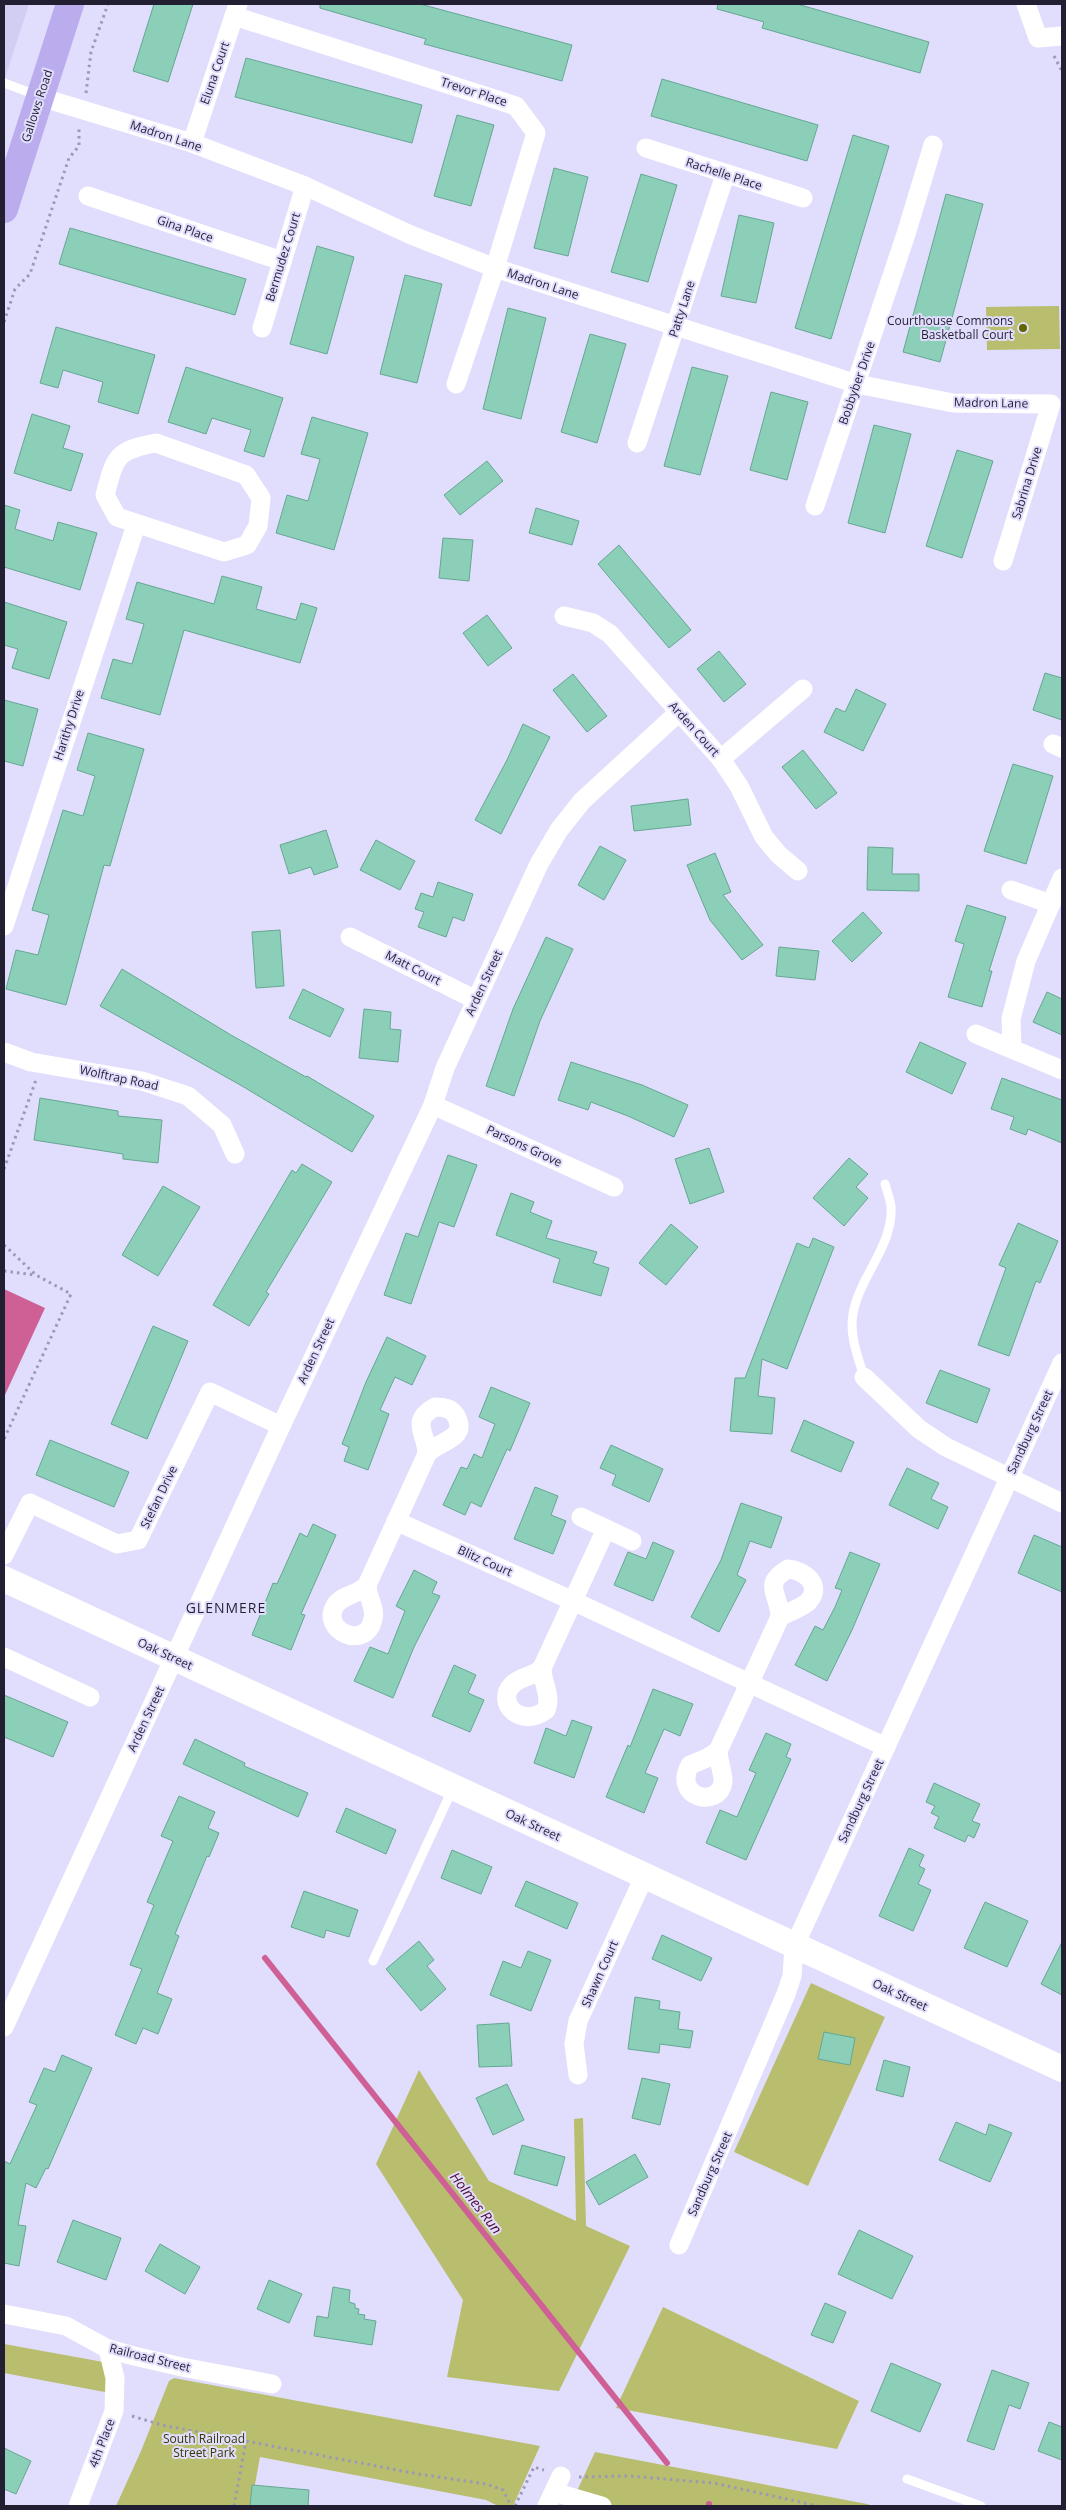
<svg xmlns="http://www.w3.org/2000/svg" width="1066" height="2510" font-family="'Open Sans',sans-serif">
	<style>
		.built { fill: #d2cdf2 }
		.green { fill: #b8be6d }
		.water { fill: #cf6096 }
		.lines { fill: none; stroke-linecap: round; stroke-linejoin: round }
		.stream { stroke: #cf6096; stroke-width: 6 }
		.building { fill: #8ccfb9; stroke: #65a792 }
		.path { stroke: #9d99b5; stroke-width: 3; stroke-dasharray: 2.5 4; stroke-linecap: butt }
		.lane { stroke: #fff; stroke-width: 9 }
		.street { stroke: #fff; stroke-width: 19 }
		.secondary { stroke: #fff; stroke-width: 26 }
		.primary { stroke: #bbacee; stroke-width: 28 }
		.poi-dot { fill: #636601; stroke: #e1ddfd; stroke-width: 2 }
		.labels { text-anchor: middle; stroke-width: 4; stroke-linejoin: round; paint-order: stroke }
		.street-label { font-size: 12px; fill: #231f33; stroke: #e1ddfd }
		.poi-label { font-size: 12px; fill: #231f33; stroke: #e1ddfd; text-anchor: end }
		.park-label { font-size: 12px; fill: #363700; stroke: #e1ddfd }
		.neighbourhood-label { font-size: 14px; letter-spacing: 1px; fill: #231f33; stroke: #e1ddfd }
		.water-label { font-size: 14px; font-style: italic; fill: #4e052f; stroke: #e1ddfd }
	</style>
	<rect width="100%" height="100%" fill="#e1ddfd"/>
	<path class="built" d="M4 4H29L4 81Z"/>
	<g class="green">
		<path d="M1059 306 1060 349 987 350 986 307Z"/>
		<path d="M811 1983 885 2017 808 2186 734 2152Z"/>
		<path d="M419 2070 489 2181 576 2221 574 2119 583 2118 586 2226 630 2246 559 2391 447 2377 463 2300 376 2164Z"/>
		<path d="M663 2307 859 2401 837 2449 616 2408Z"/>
		<path d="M4 2344 120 2365 123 2371 115 2391 110 2393 4 2373Z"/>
		<path d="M174 2378 540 2446 513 2506H498L486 2500 260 2457 251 2506H116L141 2451 169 2381Z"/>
		<path d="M595 2452 867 2504 873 2506H570Z"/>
	</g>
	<path class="water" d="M4 1289 45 1308 4 1397Z"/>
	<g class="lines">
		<g class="stream">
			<path d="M265 1958 667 2463"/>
			<path d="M709 2504V2506"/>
		</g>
	</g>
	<g class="building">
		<path d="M154 4H193L168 82 133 71Z"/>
		<path d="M320 4H420L572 45 562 81 424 44 426 39 320 8Z"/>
		<path d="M718 4H797L929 42 920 73 762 28 764 22 717 9Z"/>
		<path d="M246 58 422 105 412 143 235 97Z"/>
		<path d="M662 79 818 125 807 161 651 116Z"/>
		<path d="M457 115 494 125 471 206 434 196Z"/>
		<path d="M853 135 889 146 831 339 795 328Z"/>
		<path d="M554 168 588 177 568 256 534 248Z"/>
		<path d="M641 174 677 185 648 282 611 272Z"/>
		<path d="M946 194 983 204 940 362 903 352Z"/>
		<path d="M739 215 774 223 756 303 721 296Z"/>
		<path d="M70 228 246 279 235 315 59 264Z"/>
		<path d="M317 246 354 257 327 354 290 344Z"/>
		<path d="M405 275 442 284 417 383 380 374Z"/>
		<path d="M508 308 546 318 521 419 483 409Z"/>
		<path d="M56 327 155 355 138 414 98 402 103 382 63 370 58 388 40 383Z"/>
		<path d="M590 334 626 344 597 443 561 432Z"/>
		<path d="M186 367 283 398 264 457 244 451 251 430 212 418 206 434 168 422Z"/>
		<path d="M692 367 728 376 700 475 664 466Z"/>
		<path d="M771 392 808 402 787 480 750 470Z"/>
		<path d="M32 414 70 426 63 448 83 454 71 491 14 473Z"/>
		<path d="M312 417 368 433 334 550 276 533 287 495 308 501 320 459 301 454Z"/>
		<path d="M874 425 911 434 885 533 848 523Z"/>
		<path d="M957 450 993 461 962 558 926 546Z"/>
		<path d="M487 461 503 481 460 515 444 495Z"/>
		<path d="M4 505 20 510 15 529 53 541 58 522 97 533 80 590 4 567Z"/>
		<path d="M536 508 579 521 572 545 529 533Z"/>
		<path d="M443 538 473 540 469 581 439 578Z"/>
		<path d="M619 545 691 630 669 648 598 564Z"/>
		<path d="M222 576 262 587 256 609 296 620 301 603 317 608 300 663 184 630 160 715 101 698 113 659 132 664 144 624 126 619 137 582 214 604Z"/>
		<path d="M4 602 67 622 49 679 12 668 18 649 4 645Z"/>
		<path d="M487 615 512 648 488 666 463 633Z"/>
		<path d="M719 651 746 684 724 702 697 669Z"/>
		<path d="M1045 673 1062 678V720L1033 710Z"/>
		<path d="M573 674 607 716 587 732 553 690Z"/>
		<path d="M856 689 886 704 863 751 824 732 836 708 845 712Z"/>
		<path d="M4 700 38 709 23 766 4 761Z"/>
		<path d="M523 724 550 737 501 834 475 820 507 760Z"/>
		<path d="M88 733 144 749 110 866 104 865 66 1005 6 989 16 950 38 955 49 915 32 910 63 810 83 816 95 776 77 770Z"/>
		<path d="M803 750 837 793 816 809 782 767Z"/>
		<path d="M1013 764 1053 776 1026 864 984 851Z"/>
		<path d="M688 799 691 825 634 831 631 806Z"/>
		<path d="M326 830 338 867 314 875 311 867 289 874 280 845Z"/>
		<path d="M376 840 415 861 400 890 360 870Z"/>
		<path d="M600 846 626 860 604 900 578 885Z"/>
		<path d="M868 847 893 848 892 874H919V891L867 890Z"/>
		<path d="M715 853 731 892 723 895 763 945 742 960 710 920 687 865Z"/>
		<path d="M438 882 473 894 464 921 453 917 446 937 418 927 424 912 415 909 421 893 433 897Z"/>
		<path d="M967 905 1006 917 989 971H992L982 1007 948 997 964 944 955 941Z"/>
		<path d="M863 912 882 933 852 962 832 941Z"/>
		<path d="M280 930 284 986 256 988 252 932Z"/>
		<path d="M546 937 573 949 540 1021 514 1096 486 1086 513 1009Z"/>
		<path d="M779 947 819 951 815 980 776 976Z"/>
		<path d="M122 969 231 1035 306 1077 307 1076 374 1116 352 1152 242 1086 100 1006Z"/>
		<path d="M303 989 344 1009 330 1037 289 1018Z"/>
		<path d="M1047 992 1062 999V1035L1033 1022Z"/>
		<path d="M364 1009 391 1012 390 1029 401 1030 398 1062 359 1058Z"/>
		<path d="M920 1042 966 1063 952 1094 906 1072Z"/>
		<path d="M571 1062 642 1085 688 1105 674 1137 628 1116 591 1102 588 1110 558 1100Z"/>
		<path d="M1002 1078 1062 1100V1143L1028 1129 1026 1135 1010 1129 1014 1117 991 1109Z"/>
		<path d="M40 1098 118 1111V1116L162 1120 158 1163 123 1159V1154L34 1140Z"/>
		<path d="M709 1148 724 1192 690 1204 675 1159Z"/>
		<path d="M448 1155 477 1165 454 1227 439 1222 411 1304 384 1295 406 1233 418 1237Z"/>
		<path d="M849 1158 868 1174 856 1187 868 1198 844 1226 813 1198Z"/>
		<path d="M302 1164 332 1182 266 1292 269 1294 249 1326 213 1305 292 1170 296 1173Z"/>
		<path d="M163 1186 200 1207 158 1276 122 1255Z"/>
		<path d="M511 1193 534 1202 530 1212 552 1221 546 1238 597 1252 593 1263 609 1268 601 1296 553 1282 560 1259 496 1235Z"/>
		<path d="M1018 1223 1058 1241 1040 1283 1036 1281 1009 1356 978 1345 1006 1268 999 1265Z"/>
		<path d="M671 1224 698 1247 666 1285 639 1263Z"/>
		<path d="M813 1238 834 1247 787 1369 762 1359 758 1396 775 1398 772 1434 730 1431 735 1378H745L797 1243 809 1248Z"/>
		<path d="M153 1326 188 1341 147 1439 111 1424Z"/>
		<path d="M387 1337 426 1356 412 1385 395 1377 380 1410 389 1414 368 1470 344 1461 349 1447 342 1444 366 1382Z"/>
		<path d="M940 1370 990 1389 977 1423 926 1403Z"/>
		<path d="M491 1387 530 1403 510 1451 507 1449 481 1507 471 1502 465 1515 443 1505 461 1467 467 1469 474 1454 482 1458 495 1424 479 1417Z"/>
		<path d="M804 1420 854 1442 841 1472 791 1451Z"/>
		<path d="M50 1440 129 1472 114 1507 36 1475Z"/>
		<path d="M611 1445 663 1469 649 1502 612 1485 616 1475 600 1468Z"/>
		<path d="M907 1468 939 1483 931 1499 948 1507 938 1529 889 1505Z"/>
		<path d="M535 1487 558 1496 551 1515 566 1521 553 1554 514 1539Z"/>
		<path d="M741 1503 782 1517 771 1548 750 1541 737 1575 746 1580 719 1632 691 1617 721 1560Z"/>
		<path d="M313 1524 336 1535 301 1614 305 1615 291 1650 252 1635 273 1583 277 1584 300 1533 307 1537Z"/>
		<path d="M1034 1535 1062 1547V1592L1018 1573Z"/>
		<path d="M653 1542 674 1551 653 1601 614 1585 628 1552 646 1559Z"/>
		<path d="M850 1552 880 1564 852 1630 827 1681 795 1665 815 1626 823 1630 835 1607 842 1590 835 1588Z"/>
		<path d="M414 1570 437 1582 432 1593 440 1596 414 1647 393 1698 354 1681 370 1647 388 1654 405 1611 396 1606Z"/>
		<path d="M454 1665 476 1675 468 1693 484 1700 470 1732 432 1716Z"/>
		<path d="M653 1689 693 1704 680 1736 664 1729 645 1773 658 1778 644 1813 606 1797 628 1745 630 1747Z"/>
		<path d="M4 1695 68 1722 53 1757 4 1737Z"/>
		<path d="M572 1720 592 1727 574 1778 534 1763 546 1728 566 1736Z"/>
		<path d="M766 1733 791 1744 786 1757 791 1759 746 1860 706 1843 720 1810 737 1817 756 1773 749 1770Z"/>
		<path d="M195 1739 245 1763 244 1766 308 1793 298 1817 183 1764Z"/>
		<path d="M934 1783 980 1804 972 1821 980 1824 974 1838 968 1835 965 1842 934 1828 939 1817 931 1813 935 1806 926 1802Z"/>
		<path d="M179 1796 215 1812 208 1828 219 1833 209 1857 207 1856 175 1934 179 1936 157 1993 172 1999 158 2034 143 2028 136 2044 115 2035 142 1969 130 1965 154 1905 147 1902 173 1841 161 1836Z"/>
		<path d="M346 1808 396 1830 386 1854 336 1832Z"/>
		<path d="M909 1848 924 1855 919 1866 925 1869 918 1884 931 1890 913 1931 879 1916Z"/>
		<path d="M452 1850 492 1867 481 1894 441 1878Z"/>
		<path d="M526 1881 578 1903 567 1929 515 1906Z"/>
		<path d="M304 1891 358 1910 349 1937 326 1930 324 1938 291 1927Z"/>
		<path d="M985 1902 1028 1921 1007 1967 964 1948Z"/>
		<path d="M662 1935 712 1958 701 1981 652 1959Z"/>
		<path d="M419 1941 434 1960 427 1966 446 1989 421 2011 386 1969Z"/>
		<path d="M1062 1942V1995L1041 1984Z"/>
		<path d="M528 1951 551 1960 531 2011 490 1995 503 1961 521 1968Z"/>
		<path d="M635 1997 660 2001 659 2009 680 2012 678 2029 693 2031 690 2048 660 2044 659 2053 628 2049Z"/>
		<path d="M509 2023 512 2066 479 2067 477 2025Z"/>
		<path d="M824 2032 855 2038 850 2065 818 2059Z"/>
		<path d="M62 2055 92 2068 48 2169 46 2168 36 2188 26 2183 18 2225 26 2226 19 2266 4 2263V2161L10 2164 37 2105 29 2102 44 2068 55 2072Z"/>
		<path d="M884 2060 910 2067 903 2097 876 2090Z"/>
		<path d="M642 2078 670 2084 660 2125 632 2118Z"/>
		<path d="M507 2084 524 2120 493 2135 476 2098Z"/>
		<path d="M956 2122 986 2135 989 2124 1012 2133 990 2182 939 2160Z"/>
		<path d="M522 2145 565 2157 557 2186 514 2174Z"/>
		<path d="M635 2154 648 2177 599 2205 586 2182Z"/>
		<path d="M73 2220 121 2238 106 2280 57 2262Z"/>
		<path d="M859 2230 913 2256 892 2299 838 2274Z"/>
		<path d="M160 2244 200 2267 185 2294 145 2271Z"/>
		<path d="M269 2280 302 2294 289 2323 257 2309Z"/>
		<path d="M333 2287 350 2290 349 2302 355 2304V2308L359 2309 358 2314 365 2315 364 2319 376 2321 372 2345 314 2336 317 2316 328 2318Z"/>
		<path d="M825 2303 846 2312 833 2343 811 2335Z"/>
		<path d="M891 2363 941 2384 920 2432 871 2411Z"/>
		<path d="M992 2370 1029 2383 1020 2409 1009 2405 994 2450 967 2441Z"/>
		<path d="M1049 2422 1062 2427V2460L1038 2451Z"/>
		<path d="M4 2448 31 2461 16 2494 4 2489Z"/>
		<path d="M252 2485 309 2490 308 2506H250Z"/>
	</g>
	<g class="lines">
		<g class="path">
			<path d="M1054 56 1062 71"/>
			<path d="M86 93 91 52 108 4"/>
			<path d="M4 322 15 289 30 274 69 158 79 146V129"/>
			<path d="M4 1169 36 1080"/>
			<path d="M4 1245 36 1275 71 1294 4 1439"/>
			<path d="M4 1271 35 1275"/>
			<path d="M132 2416 162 2425 418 2474 486 2484 503 2490 511 2506"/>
			<path d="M579 2477 628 2476 714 2483 818 2506"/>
			<path d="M234 2506 246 2441"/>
			<path d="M515 2506 534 2467 544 2470"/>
		</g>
		<g class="lane">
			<path d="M4 83 39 96"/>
			<path d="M864 1377C858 1357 849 1335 853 1314 859 1277 894 1245 891 1206 890 1199 887 1191 885 1184"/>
			<path d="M373 1961 453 1788"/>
			<path d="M907 2479 981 2506"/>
		</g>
		<g class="street">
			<path d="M1026 4 1038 38 1062 36"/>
			<path d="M234 16 516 106 536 133 495 268 456 384"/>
			<path d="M40 97 192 143 305 186 411 235 495 268 857 384 953 403 1051 404 1003 561"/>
			<path d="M192 143 238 4"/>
			<path d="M646 148 803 198"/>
			<path d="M88 196 282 261"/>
			<path d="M262 328 305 186"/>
			<path d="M156 443 246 475 261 498 258 526 247 545 224 552 117 517 105 495C115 457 116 450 156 443Z"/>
			<path d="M637 443 725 175"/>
			<path d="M815 506 906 234 933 145"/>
			<path d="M564 616 593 623 610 634 721 759 739 786 764 837 779 855 798 871"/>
			<path d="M1053 744 1062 748"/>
			<path d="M721 759 803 689"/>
			<path d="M1011 890 1051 904"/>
			<path d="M4 926 136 525"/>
			<path d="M350 937 476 1000"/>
			<path d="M976 1034 1062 1070"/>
			<path d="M1012 1048 1011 1019 1026 961 1062 878"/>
			<path d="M4 1052 31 1062 142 1081 188 1096 222 1125 235 1154"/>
			<path d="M433 1105 614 1187"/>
			<path d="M864 1377 919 1429 946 1447 1062 1503"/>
			<path d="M435 1407C444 1407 451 1408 456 1416 469 1440 437 1441 427 1454 427 1433 409 1421 435 1407Z"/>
			<path d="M581 1517 632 1541"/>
			<path d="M396 1521 573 1601 886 1747"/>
			<path d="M4 1555 30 1503 117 1544 138 1540 210 1392 281 1426"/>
			<path d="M788 1569C803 1570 823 1584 809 1601 802 1608 788 1612 780 1617 780 1595 761 1584 788 1569Z"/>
			<path d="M367 1585C367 1596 376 1609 373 1619 366 1652 320 1630 335 1606 341 1595 358 1595 367 1585Z"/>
			<path d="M367 1585 427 1454"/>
			<path d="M4 1657 90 1697"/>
			<path d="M542 1668 606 1529"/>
			<path d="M542 1668C542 1683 552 1695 546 1710 521 1729 495 1703 512 1685 520 1676 534 1677 542 1668Z"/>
			<path d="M718 1751 780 1617"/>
			<path d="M718 1751C718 1759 724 1777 723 1782 719 1809 672 1798 690 1765L707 1758Z"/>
			<path d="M4 2027 281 1426 433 1105 445 1068 539 864 559 830 582 801 679 712"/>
			<path d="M578 2075 574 2044 578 2021 644 1877"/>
			<path d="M679 2245 786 1994 792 1976 794 1947 1062 1363"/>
			<path d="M4 2314 66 2326 108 2349 134 2356 182 2367 272 2384"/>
			<path d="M554 2492 602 2506"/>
			<path d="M78 2506 114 2411 115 2378 108 2349"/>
			<path d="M547 2506 561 2476"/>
		</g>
		<path class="secondary" d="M4 1579 1062 2069"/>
		<path class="primary" d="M4 209 70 4"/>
	</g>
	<circle class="poi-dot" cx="1023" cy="328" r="5"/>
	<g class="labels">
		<g class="street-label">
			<text transform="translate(215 73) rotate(-71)" y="4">Eluna Court</text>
			<text transform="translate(474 92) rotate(18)" y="4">Trevor Place</text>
			<text transform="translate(37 106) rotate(-72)" y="4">Gallows Road</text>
			<text transform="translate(166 136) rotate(18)" y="4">Madron Lane</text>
			<text transform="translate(724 174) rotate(18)" y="4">Rachelle Place</text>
			<text transform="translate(185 229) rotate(19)" y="4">Gina Place</text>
			<text transform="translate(283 257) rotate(-73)" y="4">Bermudez Court</text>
			<text transform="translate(543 284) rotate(18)" y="4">Madron Lane</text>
			<text transform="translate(682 309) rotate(-72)" y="4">Patty Lane</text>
			<text transform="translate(857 383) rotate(-71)" y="4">Bobbyber Drive</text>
			<text transform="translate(991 403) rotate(1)" y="4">Madron Lane</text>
			<text transform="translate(1027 483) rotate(-73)" y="4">Sabrina Drive</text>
			<text transform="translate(69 725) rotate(-72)" y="4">Harithy Drive</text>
			<text transform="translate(694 729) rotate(48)" y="4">Arden Court</text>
			<text transform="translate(413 968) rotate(27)" y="4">Matt Court</text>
			<text transform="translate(484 983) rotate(-65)" y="4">Arden Street</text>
			<text transform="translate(119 1078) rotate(12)" y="4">Wolftrap Road</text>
			<text transform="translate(524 1146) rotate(25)" y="4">Parsons Grove</text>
			<text transform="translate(316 1351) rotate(-65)" y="4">Arden Street</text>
			<text transform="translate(1030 1432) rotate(-65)" y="4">Sandburg Street</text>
			<text transform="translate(159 1497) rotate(-64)" y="4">Stefan Drive</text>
			<text transform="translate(485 1561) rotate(24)" y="4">Blitz Court</text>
			<text transform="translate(165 1654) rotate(25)" y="4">Oak Street</text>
			<text transform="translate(146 1719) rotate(-65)" y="4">Arden Street</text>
			<text transform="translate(861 1801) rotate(-65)" y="4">Sandburg Street</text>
			<text transform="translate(533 1825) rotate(25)" y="4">Oak Street</text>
			<text transform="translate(600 1974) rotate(-66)" y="4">Shawn Court</text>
			<text transform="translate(900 1995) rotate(25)" y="4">Oak Street</text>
			<text transform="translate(710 2174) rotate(-66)" y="4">Sandburg Street</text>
			<text transform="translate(150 2358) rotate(14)" y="4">Railroad Street</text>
			<text transform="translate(102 2443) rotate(-69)" y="4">4th Place</text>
		</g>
		<g class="poi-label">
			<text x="1013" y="325">Courthouse Commons<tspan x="1013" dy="14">Basketball Court</tspan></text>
		</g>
		<g class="park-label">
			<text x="204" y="2443">South Railroad<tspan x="204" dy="14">Street Park</tspan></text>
		</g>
		<g class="neighbourhood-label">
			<text x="226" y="1613">GLENMERE</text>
		</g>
		<g class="water-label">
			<text transform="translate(476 2203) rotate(52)" y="5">Holmes Run</text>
		</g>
	</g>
	<rect width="1066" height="2510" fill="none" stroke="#231f33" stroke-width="10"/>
</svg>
